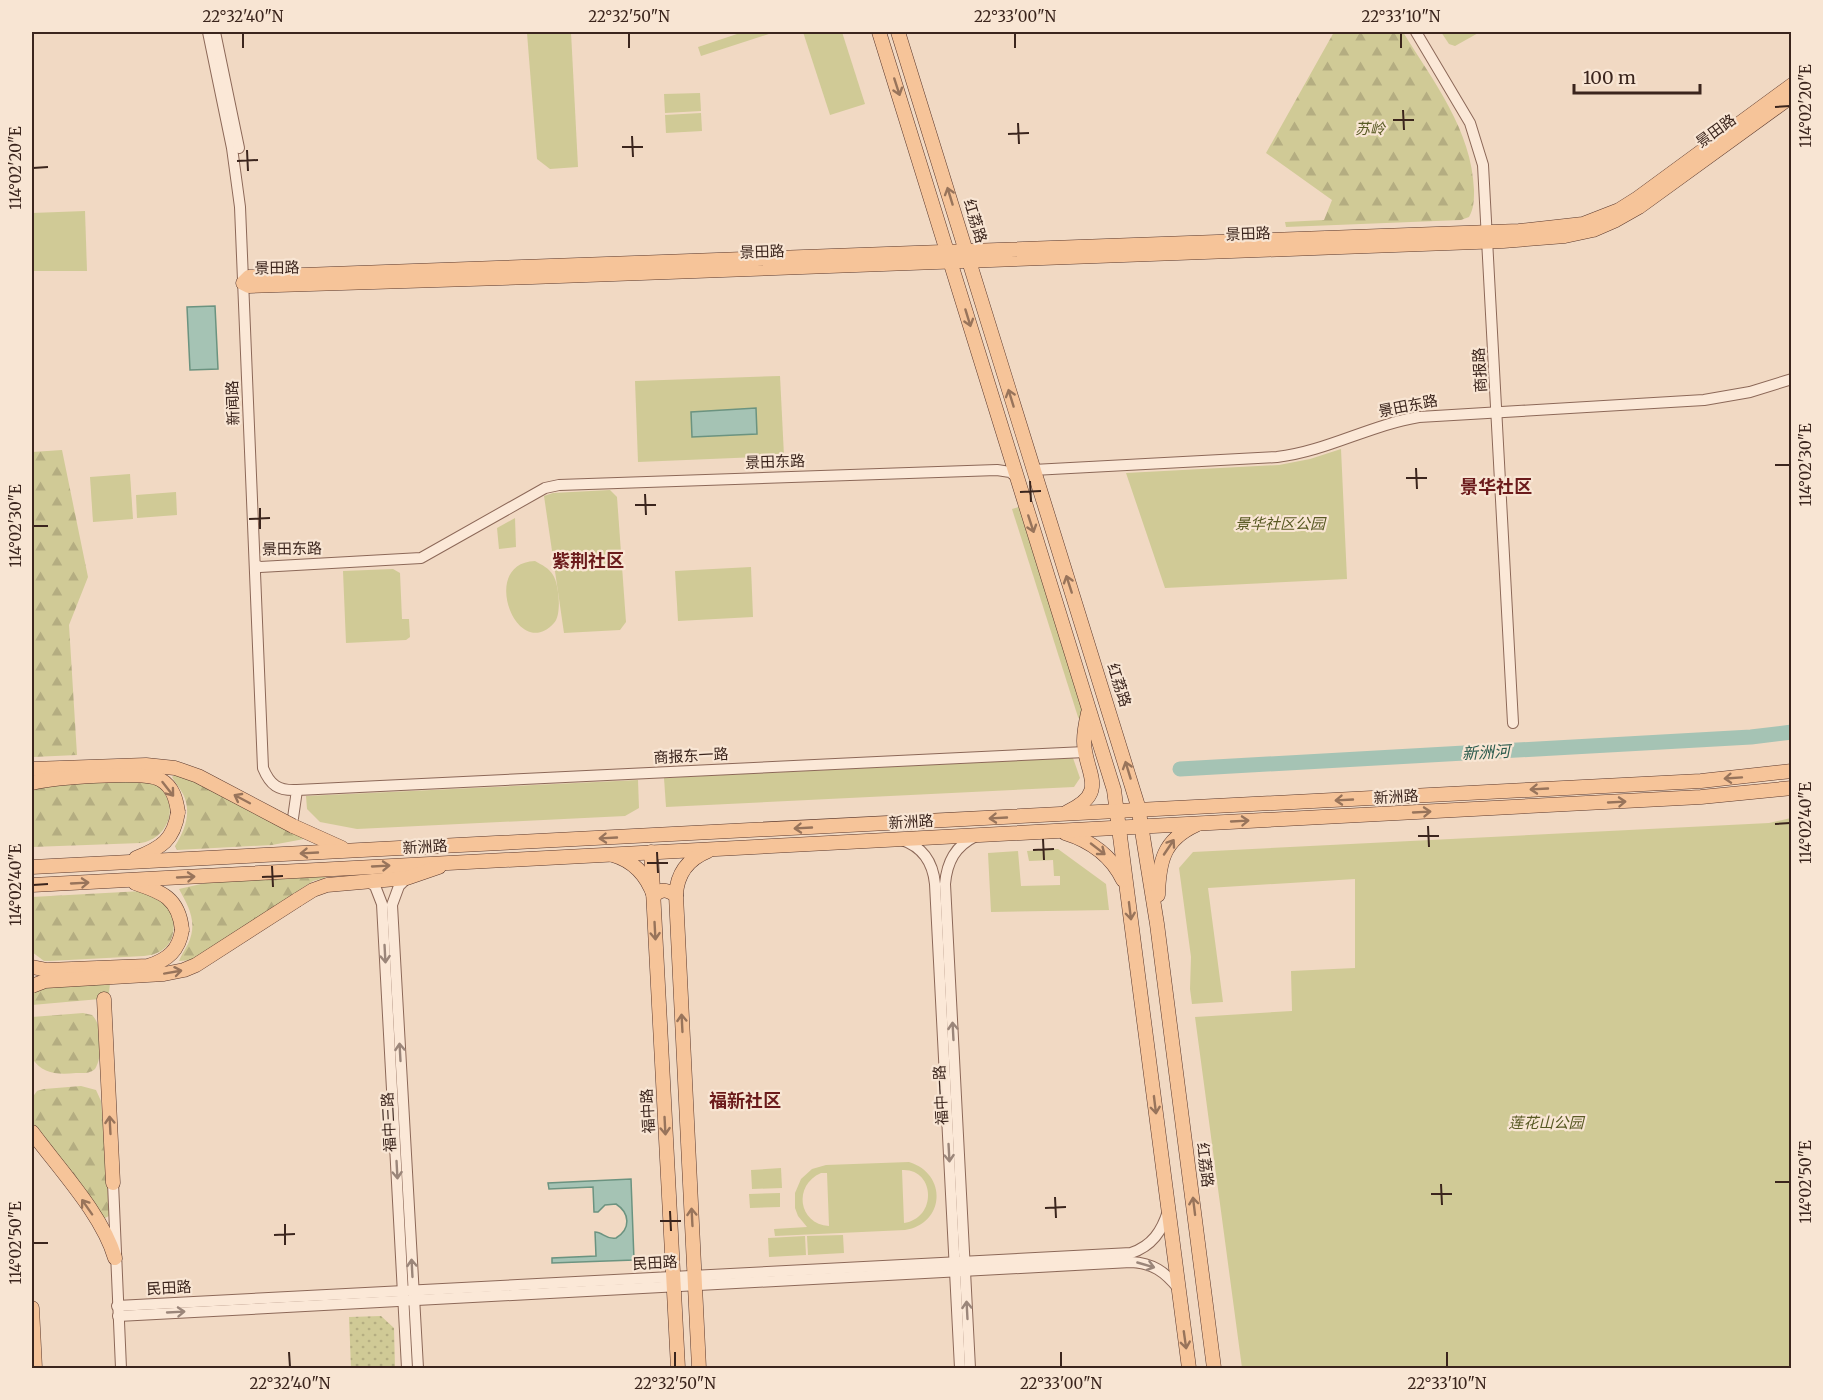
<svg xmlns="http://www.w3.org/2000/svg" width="1823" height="1400" font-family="Merriweather,'Noto Sans SC',serif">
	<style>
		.forest { fill: url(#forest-firs) }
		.park { fill: #d0ca96; fill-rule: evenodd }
		.garden { fill: url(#garden-dots) }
		.water { fill: #a5c3b4; stroke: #6b9380; stroke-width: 1.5 }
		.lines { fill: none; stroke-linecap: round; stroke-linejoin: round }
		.river { stroke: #a5c3b4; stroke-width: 15 }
		.minor-casing { stroke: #8c6858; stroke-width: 12 }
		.major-casing { stroke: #5a382d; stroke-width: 15 }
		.minor { stroke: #fbe8d7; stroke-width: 10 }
		.major { stroke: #f6c499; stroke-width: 14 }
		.major-bridge-casing { stroke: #5a382d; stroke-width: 15; stroke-linecap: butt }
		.major-bridge { stroke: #f6c499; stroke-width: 14 }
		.oneway { stroke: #98745b }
		.oneway2 { stroke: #9b867a }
		.ticks { fill: none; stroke: #3b251d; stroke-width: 2 }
		.labels { text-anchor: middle; stroke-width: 4.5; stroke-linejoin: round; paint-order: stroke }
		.park-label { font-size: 15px; font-style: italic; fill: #585923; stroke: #f8e5d3 }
		.street-label { font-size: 15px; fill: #3b251d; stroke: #f8e5d3 }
		.water-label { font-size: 16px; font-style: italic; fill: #2c5c4e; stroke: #f8e5d3 }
		.quarter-label { font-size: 18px; font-weight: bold; fill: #6b1a1b; stroke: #f8e5d3 }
		.neatline { fill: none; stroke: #3b251d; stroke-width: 2 }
		.ticks-label { font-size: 15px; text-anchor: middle; fill: #3b251d }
	</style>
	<defs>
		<pattern id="forest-firs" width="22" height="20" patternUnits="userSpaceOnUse" patternTransform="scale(1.5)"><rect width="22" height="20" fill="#d0ca96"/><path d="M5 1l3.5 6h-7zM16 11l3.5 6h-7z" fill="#b4ad81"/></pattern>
		<pattern id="garden-dots" width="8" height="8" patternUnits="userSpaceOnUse" patternTransform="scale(1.5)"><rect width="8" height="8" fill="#d0ca96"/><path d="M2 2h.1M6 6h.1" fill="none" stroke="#b4ad81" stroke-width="1.8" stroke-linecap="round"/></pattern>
	</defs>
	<rect width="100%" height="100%" fill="#f1d9c3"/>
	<g class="forest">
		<path d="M1334 32H1403C1433 81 1472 130 1474 190 1474 200 1474 208 1469 217L1461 220 1286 227 1285 222 1324 220 1332 200 1266 153Z"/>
		<path d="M62 450 88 577 69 625 77 755 33 757 32 756V452Z"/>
		<path d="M176 773 186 777 304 839 272 845 177 850 175 846C185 830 192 812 183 794 180 788 175 783 172 777Z"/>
		<path d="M145 780C151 782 157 785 161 789 180 809 166 839 141 843L32 847V786Z"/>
		<path d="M325 875V878L313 881 194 960 179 961C181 955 185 950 188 944 198 923 189 907 179 889L205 883Z"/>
		<path d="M142 891H150L172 910C177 934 172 953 144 956L50 961H44L32 952V897Z"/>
		<path d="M110 983 109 993 100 999 32 1005V993L43 987Z"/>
		<path d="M83 1013 92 1015C103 1025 103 1056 95 1069 89 1074 83 1073 76 1073 58 1075 42 1074 32 1058V1017Z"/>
		<path d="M81 1086 96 1090 101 1101 110 1207 109 1216 105 1218 102 1217 33 1126 32 1098 37 1091 44 1089Z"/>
	</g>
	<g class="park">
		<path d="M529 32H571L578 167 550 169 537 159 527 33Z"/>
		<path d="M733 32H775L701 56 698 47 737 34Z"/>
		<path d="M803 32H842L865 104 830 115Z"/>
		<path d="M1441 32H1480L1455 46 1449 44Z"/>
		<path d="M700 93 701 111 665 113 664 94Z"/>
		<path d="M701 113 702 131 666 133 665 115Z"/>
		<path d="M85 211 87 271H32V213Z"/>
		<path d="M780 376 784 456 638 462 635 381Z"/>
		<path d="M1341 449 1347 579 1165 588 1126 473 1279 465 1310 459Z"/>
		<path d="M130 474 133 519 93 522 90 477Z"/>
		<path d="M610 490 617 497 626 622 620 630 564 633 544 496 553 493Z"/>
		<path d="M176 492 177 515 137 518 136 495Z"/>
		<path d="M1022 506 1084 708 1081 721 1078 717 1012 509Z"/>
		<path d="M515 518 516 547 499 549 497 528Z"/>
		<path d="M535 561C542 565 549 568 553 575 559 584 562 615 554 623 517 664 478 563 535 561Z"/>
		<path d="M751 567 753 617 678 621 675 571Z"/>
		<path d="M393 569 400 573 402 619H409L410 637 406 640 346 643 343 571Z"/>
		<path d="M1073 758 1080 778 1074 787 666 807 664 778Z"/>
		<path d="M638 780 639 808 625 816 357 829 320 822 307 809 306 796Z"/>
		<path d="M1791 818V1368H1242L1195 1017 1292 1011 1291 971 1355 968V879L1208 888 1223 1002 1192 1004 1190 989 1191 957 1179 868 1193 852 1769 823Z"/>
		<path d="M1058 849 1106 884 1109 910 991 912 988 853 1018 851 1021 886 1060 885V876H1054L1053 860 1029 861 1027 851Z"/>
		<path d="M909 1162C948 1174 945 1224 905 1230L775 1236 774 1229 807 1227 798 1216 795 1208V1193L801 1179 812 1169 826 1165ZM902 1170C935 1168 938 1218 904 1223ZM821 1173H827L829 1226C798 1224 793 1185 821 1173Z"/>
		<path d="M781 1168 782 1188 752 1189 751 1170Z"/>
		<path d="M780 1193V1207L750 1208 749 1194Z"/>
		<path d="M843 1235 844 1253 808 1255 807 1236Z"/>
		<path d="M805 1236 806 1255 769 1257 768 1238Z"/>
	</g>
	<path class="garden" d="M381 1316 394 1328 395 1368H351L349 1317Z"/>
	<g class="water">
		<path d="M215 306 218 369 190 370 187 307Z"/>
		<path d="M756 408 757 434 692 437 691 412Z"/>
		<path d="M631 1179 634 1260 552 1263V1258L596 1256 595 1232C603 1232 606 1240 616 1238 631 1229 630 1213 616 1204L605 1205 598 1212H594L593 1187 549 1189 548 1183Z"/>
	</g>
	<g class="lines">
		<path class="river" d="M1180 769 1751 737 1792 732"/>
		<g class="minor-casing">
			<g id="minor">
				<path d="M208 32 232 148 240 207 263 768C270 785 278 791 297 790L293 818"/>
				<path d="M215 32 239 148"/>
				<path d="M1416 32 1470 123 1483 165 1513 723"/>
				<path d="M1033 470 1277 457C1327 451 1370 425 1419 417L1704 400 1750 392 1792 379"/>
				<path d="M255 565 260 567 421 558 545 488 559 485 997 470 1010 472 1016 477"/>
				<path d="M297 790 1085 752"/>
				<path d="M902 840C923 847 933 863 935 884L960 1368"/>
				<path d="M407 878 399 886 392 905 418 1368"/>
				<path d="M367 881 375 886 382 904 407 1368"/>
				<path d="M113 1183 121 1368"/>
				<path d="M117 1306 1131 1253C1152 1246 1162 1231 1168 1211"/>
				<path d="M118 1316 1131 1262C1153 1263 1165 1272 1178 1288"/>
				<path d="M970 1368 945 884C947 862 955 846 976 836"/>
			</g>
		</g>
		<g class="major-casing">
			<g id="major">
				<path d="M879 32 1114 790 1189 1368"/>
				<path d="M898 32 1138 806 1157 924 1214 1368"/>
				<path d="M1792 85 1638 198 1619 210 1583 224 1519 231 249 277 243 283 249 286 532 277 1503 241 1565 236 1593 230 1616 220 1639 207 1792 96"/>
				<path d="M1067 812C1111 792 1084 772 1084 741 1084 732 1086 722 1088 713"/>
				<path d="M293 826 342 848"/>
				<path d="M1065 833C1091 841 1111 855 1123 880"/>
				<path d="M651 852 678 1368"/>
				<path d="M613 855C634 861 647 876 654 896 662 888 667 890 676 895"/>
				<path d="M136 858C161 848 174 840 178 812"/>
				<path d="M32 867 1701 781 1792 771"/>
				<path d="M135 883C162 892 179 898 182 930"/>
				<path d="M32 885 1701 797 1792 788"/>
				<path d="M1158 895C1159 862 1163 840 1196 825"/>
				<path d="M297 900 313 890 327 885 407 878 439 867"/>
				<path d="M104 999 113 1183"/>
				<path d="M32 1132C59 1169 102 1214 115 1258"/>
				<path d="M32 1308 35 1368"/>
				<path d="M699 1368 676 895C677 874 688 859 708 851"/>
			</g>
		</g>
		<use href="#minor" class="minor"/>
		<use href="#major" class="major"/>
		<g class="major-bridge-casing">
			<g id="major-bridge">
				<path d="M32 769 146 765 175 768 198 776 293 826"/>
				<path d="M32 783C53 778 145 770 161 780 173 787 176 799 178 812"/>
				<path d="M32 967 47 970 148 966C168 960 179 950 182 930"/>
				<path d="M32 986 45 981 164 974 184 970 196 965 297 900"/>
			</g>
		</g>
		<use href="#major-bridge" class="major-bridge"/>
	</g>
	<defs><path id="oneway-shaft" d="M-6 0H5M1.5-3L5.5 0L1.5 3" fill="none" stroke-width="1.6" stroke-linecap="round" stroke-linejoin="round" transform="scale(1.5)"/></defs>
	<g class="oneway">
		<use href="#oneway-shaft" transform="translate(897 87) rotate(72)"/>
		<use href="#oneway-shaft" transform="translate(950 196) rotate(-107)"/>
		<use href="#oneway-shaft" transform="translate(968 318) rotate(73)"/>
		<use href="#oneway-shaft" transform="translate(1011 398) rotate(-107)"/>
		<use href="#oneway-shaft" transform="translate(1031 524) rotate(72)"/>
		<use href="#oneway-shaft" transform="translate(1069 584) rotate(-108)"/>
		<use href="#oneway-shaft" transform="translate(1128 770) rotate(-107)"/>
		<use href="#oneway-shaft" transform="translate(1733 778) rotate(176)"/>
		<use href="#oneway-shaft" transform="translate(168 789) rotate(52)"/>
		<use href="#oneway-shaft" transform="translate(1539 789) rotate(177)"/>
		<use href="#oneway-shaft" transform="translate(242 799) rotate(-152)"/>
		<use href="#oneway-shaft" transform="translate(1344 800) rotate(177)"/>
		<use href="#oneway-shaft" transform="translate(1617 802) rotate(-3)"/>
		<use href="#oneway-shaft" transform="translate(1422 812) rotate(-3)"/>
		<use href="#oneway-shaft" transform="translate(998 818) rotate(177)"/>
		<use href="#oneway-shaft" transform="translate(1240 821) rotate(-3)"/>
		<use href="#oneway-shaft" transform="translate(803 828) rotate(177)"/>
		<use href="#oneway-shaft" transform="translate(608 838) rotate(177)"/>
		<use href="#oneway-shaft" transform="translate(1169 847) rotate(-56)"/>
		<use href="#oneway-shaft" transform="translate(1098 849) rotate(38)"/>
		<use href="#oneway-shaft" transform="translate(309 853) rotate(177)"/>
		<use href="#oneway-shaft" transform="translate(381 866) rotate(-3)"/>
		<use href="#oneway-shaft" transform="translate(186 877) rotate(-3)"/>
		<use href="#oneway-shaft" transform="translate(80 883) rotate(-3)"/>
		<use href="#oneway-shaft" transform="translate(1130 911) rotate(83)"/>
		<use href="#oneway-shaft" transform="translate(655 931) rotate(87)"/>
		<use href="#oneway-shaft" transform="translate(173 972) rotate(-10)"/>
		<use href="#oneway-shaft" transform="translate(682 1023) rotate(-93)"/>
		<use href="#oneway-shaft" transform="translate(1155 1105) rotate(83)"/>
		<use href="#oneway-shaft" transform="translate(110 1125) rotate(-93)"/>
		<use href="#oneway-shaft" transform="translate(665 1126) rotate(87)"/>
		<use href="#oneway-shaft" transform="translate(1194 1206) rotate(-97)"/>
		<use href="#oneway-shaft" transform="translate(87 1207) rotate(-125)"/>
		<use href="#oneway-shaft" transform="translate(692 1217) rotate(-93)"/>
		<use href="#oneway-shaft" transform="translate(1185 1340) rotate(82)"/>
	</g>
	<g class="oneway2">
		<use href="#oneway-shaft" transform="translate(385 954) rotate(87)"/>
		<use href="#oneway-shaft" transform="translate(953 1031) rotate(-93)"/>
		<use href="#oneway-shaft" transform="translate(400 1052) rotate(-93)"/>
		<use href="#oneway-shaft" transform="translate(949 1153) rotate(87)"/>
		<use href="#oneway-shaft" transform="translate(397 1170) rotate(87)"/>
		<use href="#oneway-shaft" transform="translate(1146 1265) rotate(16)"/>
		<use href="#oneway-shaft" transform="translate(412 1268) rotate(-93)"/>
		<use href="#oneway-shaft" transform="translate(967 1310) rotate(-93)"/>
		<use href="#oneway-shaft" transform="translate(176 1312) rotate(-3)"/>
	</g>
	<path class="ticks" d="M243 33V48M629 33V48M1015 33V48M1401 33V48M1775 107 1790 106M1403 110 1404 130M1393 120H1414M1018 123 1019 144M1008 134 1029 133M632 136 633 157M622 147H643M247 150 248 171M237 161 258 160M33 168 48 167M1775 465H1790M1416 468 1417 489M1406 478H1427M1030 481 1031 502M1020 492 1041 491M645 494 646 515M635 505H656M260 508V529M249 519 270 518M33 526H48M1775 824 1790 823M1428 826 1429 847M1418 836H1439M1043 839 1044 860M1033 850 1054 849M657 852 658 873M647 863H668M272 866 273 887M262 877 283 876M33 885 48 884M1775 1182H1790M1441 1184 1442 1205M1431 1194H1452M1055 1197 1056 1218M1045 1208 1066 1207M670 1211 671 1231M660 1221H681M285 1224V1245M274 1235 295 1234M33 1243H48M289 1352 290 1367M675 1352V1367M1061 1352V1367M1447 1352V1367"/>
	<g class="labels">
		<g class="park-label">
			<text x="1370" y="134">苏岭</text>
			<text x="1280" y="529">景华社区公园</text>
			<text x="1546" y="1128">莲花山公园</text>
		</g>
		<g class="street-label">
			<text transform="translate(1716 131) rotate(-36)" y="5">景田路</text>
			<text transform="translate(975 221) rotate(73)" y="5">红荔路</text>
			<text transform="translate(1248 234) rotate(-2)" y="5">景田路</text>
			<text transform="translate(762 252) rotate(-2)" y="5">景田路</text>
			<text transform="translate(277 268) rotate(-1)" y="5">景田路</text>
			<text transform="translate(1480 370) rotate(-93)" y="5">商报路</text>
			<text transform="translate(233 403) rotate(-92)" y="5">新闻路</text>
			<text transform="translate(1408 406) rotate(-11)" y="5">景田东路</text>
			<text transform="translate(775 462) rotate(-2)" y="5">景田东路</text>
			<text transform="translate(292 549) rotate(-1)" y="5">景田东路</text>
			<text transform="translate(1119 685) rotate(72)" y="5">红荔路</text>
			<text transform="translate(691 756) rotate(-3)" y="5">商报东一路</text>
			<text transform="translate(1396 797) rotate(-3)" y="5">新洲路</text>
			<text transform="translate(911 822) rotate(-3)" y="5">新洲路</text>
			<text transform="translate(425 847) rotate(-3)" y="5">新洲路</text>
			<text transform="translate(941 1095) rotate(-93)" y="5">福中一路</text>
			<text transform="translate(648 1111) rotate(-93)" y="5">福中路</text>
			<text transform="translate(389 1122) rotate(-93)" y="5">福中三路</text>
			<text transform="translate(1205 1165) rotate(83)" y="5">红荔路</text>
			<text transform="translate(655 1263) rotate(-3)" y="5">民田路</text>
			<text transform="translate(169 1288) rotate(-3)" y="5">民田路</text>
		</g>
		<g class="water-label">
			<text transform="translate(1486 752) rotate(-3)" y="6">新洲河</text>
		</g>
		<g class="quarter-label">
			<text x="1496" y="493">景华社区</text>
			<text x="588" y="567">紫荆社区</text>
			<text x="745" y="1107">福新社区</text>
		</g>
	</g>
	<rect width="1823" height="1400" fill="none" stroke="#f8e5d3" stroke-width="66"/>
	<path d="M1574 84v9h126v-9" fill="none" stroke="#3b251d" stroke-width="3"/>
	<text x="1583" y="84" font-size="18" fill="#3b251d" stroke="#f8e5d3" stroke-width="4.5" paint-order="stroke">100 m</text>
	<rect x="33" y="33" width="1757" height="1334" class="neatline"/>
	<g class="ticks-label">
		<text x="243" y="22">22°32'40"N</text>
		<text x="629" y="22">22°32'50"N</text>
		<text x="1015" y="22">22°33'00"N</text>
		<text x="1401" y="22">22°33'10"N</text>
		<text transform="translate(1806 106) rotate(-90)" y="5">114°02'20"E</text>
		<text transform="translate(16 168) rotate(-90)" y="5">114°02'20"E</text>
		<text transform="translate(1806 465) rotate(-90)" y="5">114°02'30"E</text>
		<text transform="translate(16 526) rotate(-90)" y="5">114°02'30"E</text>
		<text transform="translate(1806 823) rotate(-90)" y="5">114°02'40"E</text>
		<text transform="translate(16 885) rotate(-90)" y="5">114°02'40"E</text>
		<text transform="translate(1806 1182) rotate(-90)" y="5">114°02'50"E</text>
		<text transform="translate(16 1243) rotate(-90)" y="5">114°02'50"E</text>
		<text x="290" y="1389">22°32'40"N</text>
		<text x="675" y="1389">22°32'50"N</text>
		<text x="1061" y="1389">22°33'00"N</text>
		<text x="1447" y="1389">22°33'10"N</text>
	</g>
</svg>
